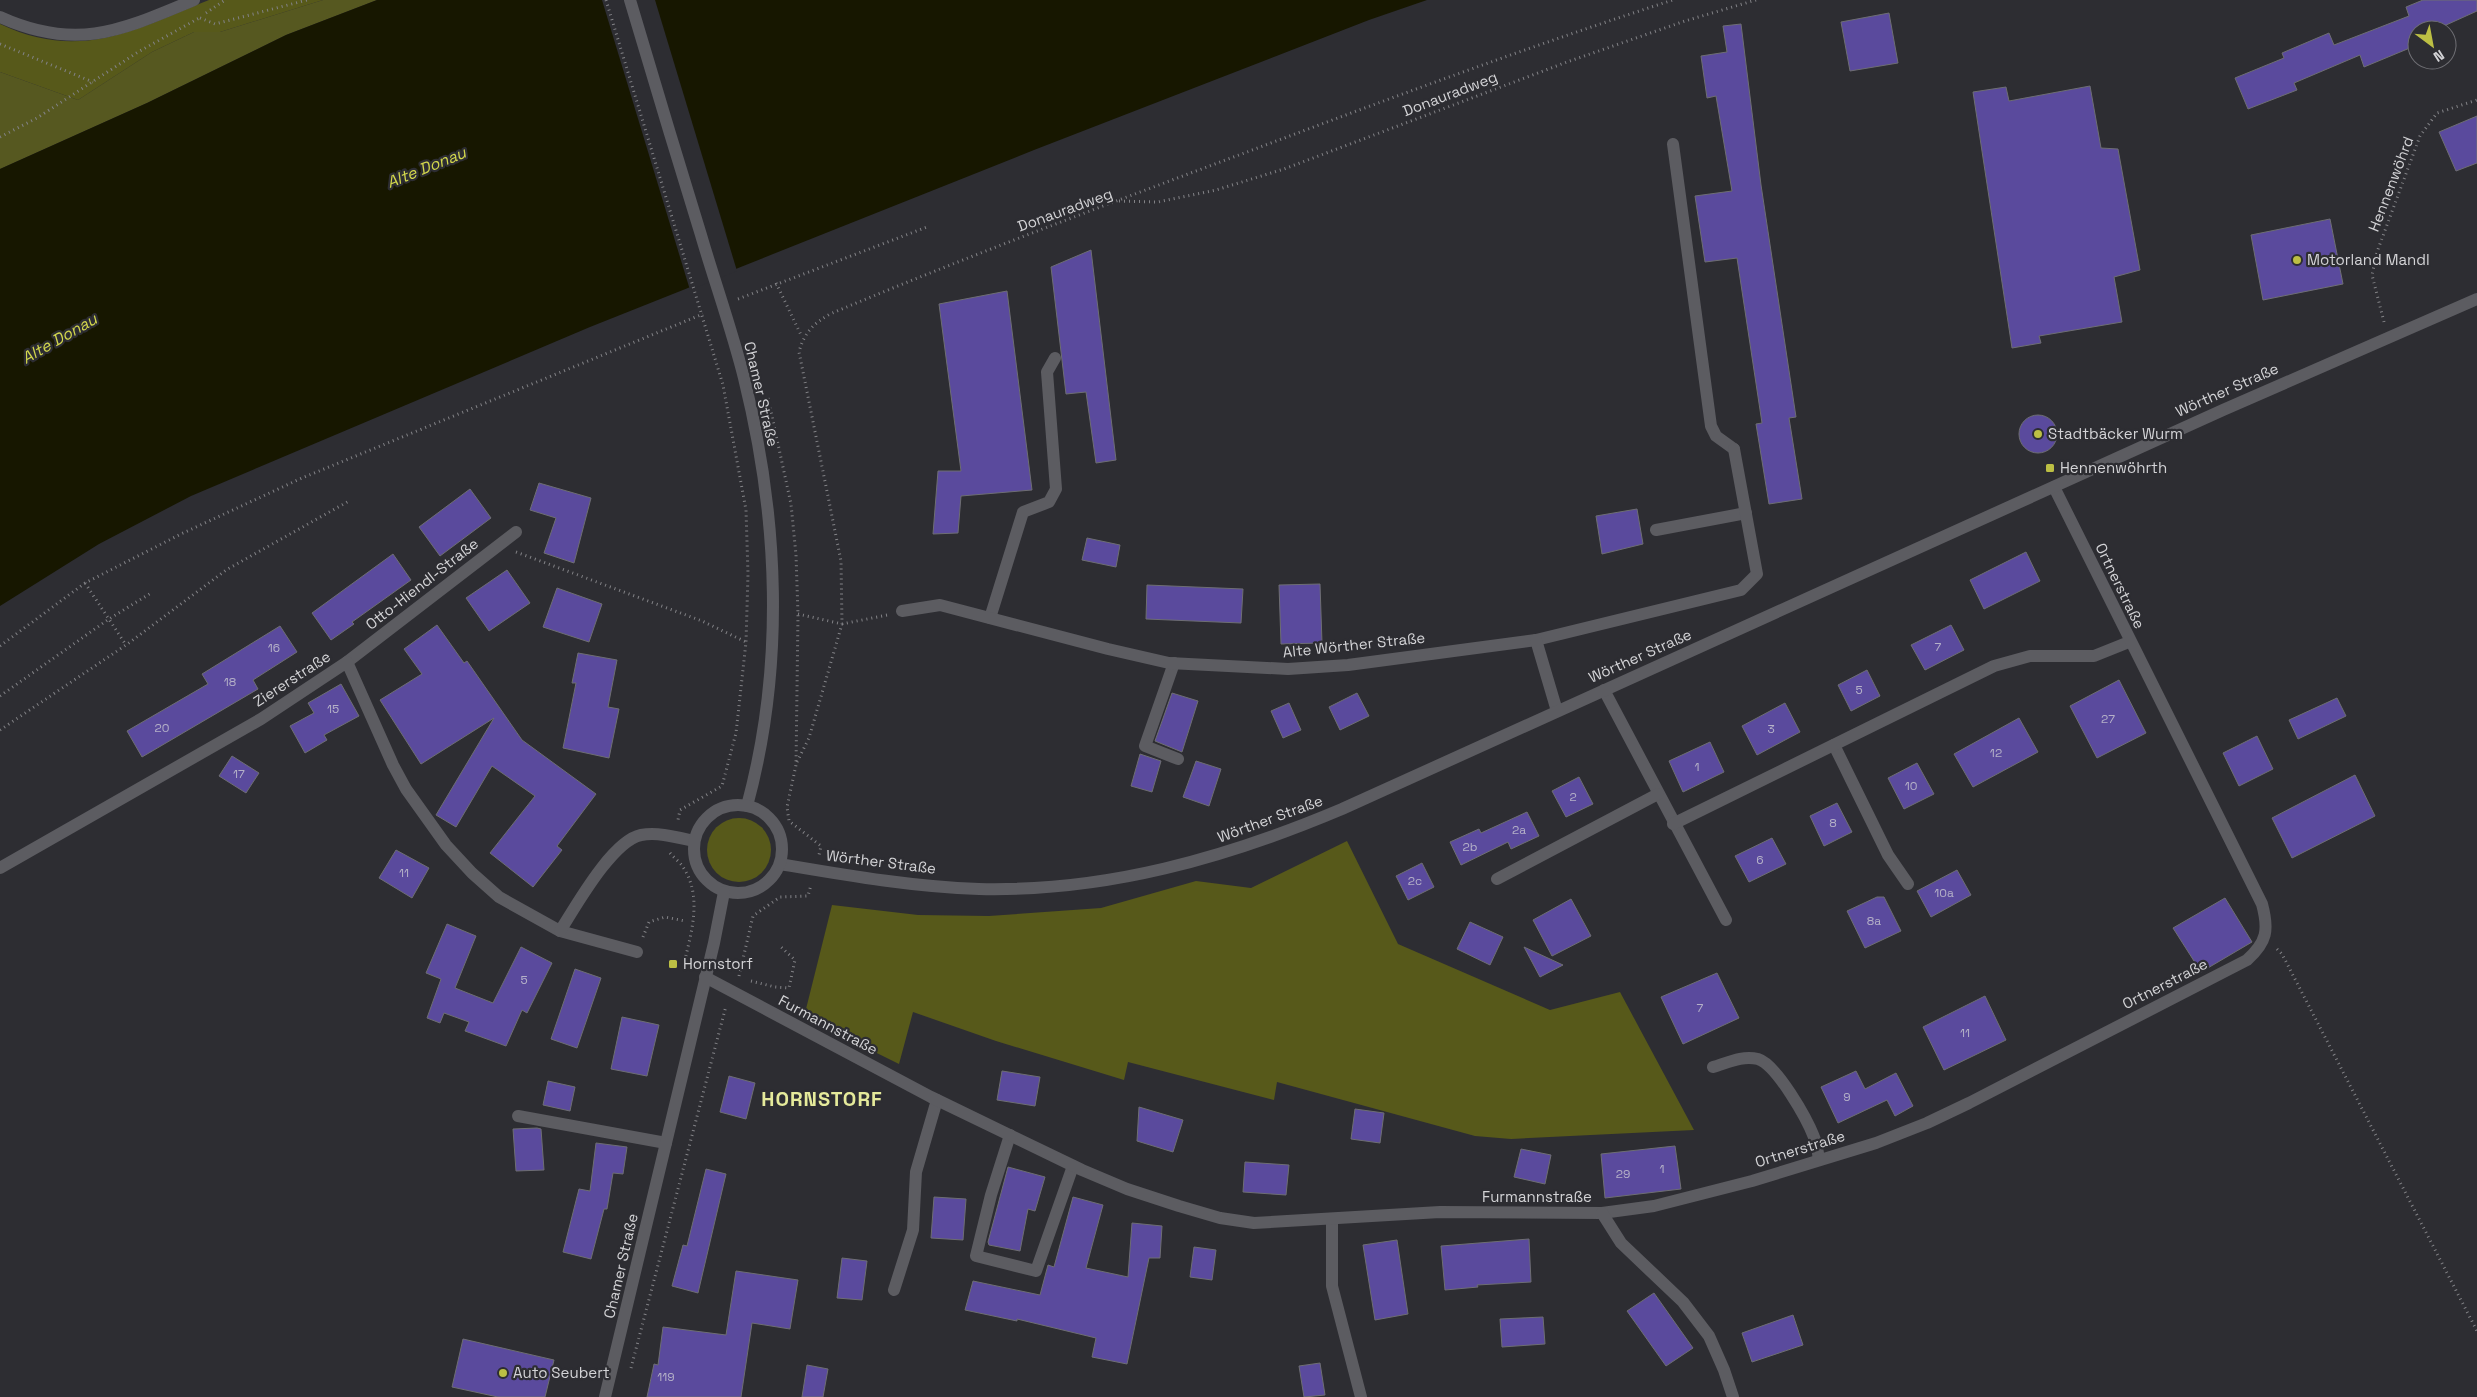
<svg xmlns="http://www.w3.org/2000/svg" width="2477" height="1397" font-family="'Space Grotesk',sans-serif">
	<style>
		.green { fill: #57591a }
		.forest { fill: #565820 }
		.water { fill: #171700 }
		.pier { fill: #2d2d32 }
		.building { fill: #5a4a9d; stroke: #6e6e73 }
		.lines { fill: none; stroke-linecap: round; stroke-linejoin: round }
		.path { stroke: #838387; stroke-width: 3; stroke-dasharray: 1 4; stroke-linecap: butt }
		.service { stroke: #5c5c61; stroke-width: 12 }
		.minor { stroke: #5c5c61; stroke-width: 12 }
		.tertiary { stroke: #5c5c61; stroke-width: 12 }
		.secondary { stroke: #5c5c61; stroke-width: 12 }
		.poi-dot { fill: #bcbf44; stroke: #2d2d32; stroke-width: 2 }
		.labels { text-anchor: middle; stroke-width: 4.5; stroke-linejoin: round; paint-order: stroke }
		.number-label { font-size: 12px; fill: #b5b1c8 }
		.street-label { font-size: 15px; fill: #d3d3d6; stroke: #2d2d32 }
		.poi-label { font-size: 15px; fill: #d3d3d6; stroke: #2d2d32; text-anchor: start }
		.water-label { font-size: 16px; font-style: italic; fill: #d4d84c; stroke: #2d2d32 }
		.district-label { font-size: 20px; font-weight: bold; letter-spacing: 1px; fill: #e5ea9b; stroke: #2d2d32 }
	</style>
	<rect width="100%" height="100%" fill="#2d2d32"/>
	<g class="green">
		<path d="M209 0H323L220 32H194L152 52 78 100 0 72V24C80 62 134 30 209 0Z"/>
		<circle cx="739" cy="850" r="32"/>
		<path d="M1347 841 1398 944 1550 1010 1620 992 1694 1130 1511 1139 1475 1136 1277 1082 1274 1100 1128 1062 1124 1080 996 1041 913 1012 899 1064 804 1017 832 905 918 915 989 916 1101 908 1196 881 1251 888Z"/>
	</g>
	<path class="forest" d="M323 0H377L286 35 147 103 0 169V72L78 100 152 52 194 32H220Z"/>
	<path class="water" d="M377 0H1427L1369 20 1034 150 590 327 191 496 99 544 0 606V169L147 103 286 35Z"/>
	<path class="pier" d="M602 0H655L737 271 690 290Z"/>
	<g class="building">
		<path d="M2423 0H2477V11L2435 30H2417V45L2364 67 2360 55 2294 83 2297 90 2248 109 2235 78 2284 58 2282 53 2329 33 2334 45 2409 16 2406 7Z"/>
		<path d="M1889 13 1898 63 1850 71 1841 22Z"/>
		<path d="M1741 24 1761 185 1796 417 1789 418 1802 499 1769 504 1756 424 1762 423 1737 258 1705 262 1695 196 1732 191 1716 96 1707 98 1701 56 1727 52 1723 26Z"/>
		<path d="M2090 86 2101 148 2118 149 2140 270 2114 277 2122 322 2039 336 2041 343 2012 348 1973 92 2006 87 2009 101Z"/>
		<path d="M2477 116V163L2456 171 2439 132Z"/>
		<path d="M2330 219 2343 284 2263 300 2251 235Z"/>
		<path d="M1091 250 1116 460 1096 463 1086 392 1066 394 1051 267Z"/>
		<path d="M1007 291 1032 490 961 496 958 533 933 534 938 471H961L939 304Z"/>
		<circle cx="2038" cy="434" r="19"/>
		<path d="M539 483 591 498 574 563 544 553 556 518 530 510Z"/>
		<path d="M470 489 491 518 440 556 419 527Z"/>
		<path d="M1637 509 1643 544 1602 554 1596 516Z"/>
		<path d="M1087 538 1120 545 1116 567 1082 560Z"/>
		<path d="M2026 552 2040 581 1984 609 1970 580Z"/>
		<path d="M393 554 411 580 352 622 354 624 331 640 312 613Z"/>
		<path d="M507 570 530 603 489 631 466 598Z"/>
		<path d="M1320 584 1322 643 1281 644 1279 585Z"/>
		<path d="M1147 585 1243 589 1241 623 1146 619Z"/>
		<path d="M557 588 602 604 589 642 543 627Z"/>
		<path d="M437 625 464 663 467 661 522 740 596 794 557 846 562 850 533 887 490 853 535 796 492 766 456 827 436 815 494 718 421 764 380 700 422 674 404 649Z"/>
		<path d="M1951 625 1964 650 1925 670 1911 645Z"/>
		<path d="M280 626 297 652 253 680 258 689 142 757 127 731 208 684 202 674Z"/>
		<path d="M578 653 617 660 608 707 619 709 609 758 563 748 576 683H572Z"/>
		<path d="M1867 670 1880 696 1851 711 1838 685Z"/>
		<path d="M2119 680 2146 733 2097 758 2070 706Z"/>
		<path d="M341 684 359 716 324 735 327 740 305 753 290 726 314 713 308 703Z"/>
		<path d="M1172 693 1198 701 1182 752 1155 741Z"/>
		<path d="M1357 693 1369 716 1340 730 1329 707Z"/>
		<path d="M2337 698 2346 716 2298 739 2289 720Z"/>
		<path d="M1289 703 1301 730 1283 738 1271 711Z"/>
		<path d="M1785 703 1800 732 1757 755 1742 726Z"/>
		<path d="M2019 718 2038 752 1973 787 1954 754Z"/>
		<path d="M2257 736 2273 769 2239 786 2223 753Z"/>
		<path d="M1710 742 1724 772 1683 792 1669 761Z"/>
		<path d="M1140 754 1161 761 1152 792 1131 786Z"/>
		<path d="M232 756 259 773 246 793 219 776Z"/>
		<path d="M1196 761 1221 769 1209 806 1183 797Z"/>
		<path d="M1917 763 1934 794 1904 809 1888 778Z"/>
		<path d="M2355 775 2375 816 2292 858 2272 818Z"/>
		<path d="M1579 777 1593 804 1566 817 1552 791Z"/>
		<path d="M1837 803 1852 832 1824 846 1810 816Z"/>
		<path d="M1527 812 1539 836 1511 849 1508 842 1461 865 1450 842 1479 829 1481 833Z"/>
		<path d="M1772 838 1786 864 1749 882 1735 856Z"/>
		<path d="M396 850 429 868 412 898 379 878Z"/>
		<path d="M1422 863 1434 887 1408 900 1396 876Z"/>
		<path d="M1957 870 1971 895 1931 917 1917 891Z"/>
		<path d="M1877 897H1884L1901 931 1865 948 1847 911Z"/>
		<path d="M2225 898 2252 942 2201 972 2173 928Z"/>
		<path d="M1571 899 1591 936 1552 956 1533 920Z"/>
		<path d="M1470 922 1503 937 1490 965 1457 949Z"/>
		<path d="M447 924 476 936 455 988 493 1003 521 947 552 963 527 1013 522 1010 506 1046 465 1031 469 1022 444 1013 440 1023 427 1018 441 979 426 973Z"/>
		<path d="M1524 947 1563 965 1540 977Z"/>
		<path d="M575 969 601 978 577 1048 551 1039Z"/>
		<path d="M1717 973 1739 1018 1683 1044 1661 997Z"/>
		<path d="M1985 996 2006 1040 1944 1070 1923 1027Z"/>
		<path d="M622 1017 659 1025 647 1076 611 1069Z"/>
		<path d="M1002 1071 1040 1077 1035 1106 997 1100Z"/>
		<path d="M1856 1071 1865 1089 1896 1073 1913 1106 1895 1116 1887 1100 1838 1123 1821 1087Z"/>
		<path d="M729 1076 755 1083 746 1119 720 1112Z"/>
		<path d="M548 1081 575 1087 570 1111 543 1105Z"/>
		<path d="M1139 1107 1183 1120 1173 1152 1137 1141Z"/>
		<path d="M1355 1109 1384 1113 1380 1143 1351 1139Z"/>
		<path d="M537 1128 541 1129 544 1170 516 1171 513 1129Z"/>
		<path d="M596 1143 627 1147 623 1174 613 1173 607 1209H604L591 1259 563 1252 579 1189 590 1191Z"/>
		<path d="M1675 1146 1681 1189 1605 1198 1601 1154Z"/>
		<path d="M1521 1149 1551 1155 1545 1184 1514 1177Z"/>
		<path d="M1245 1162 1289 1165 1286 1195 1243 1192Z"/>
		<path d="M1008 1167 1045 1177 1035 1211 1028 1209 1020 1251 989 1245 988 1242Z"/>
		<path d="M706 1169 726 1174 698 1293 672 1286 683 1245 687 1246Z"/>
		<path d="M934 1197 966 1199 963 1240 931 1238Z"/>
		<path d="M1073 1197 1103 1205 1086 1268 1128 1277 1132 1223 1162 1226 1160 1258H1149L1127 1364 1092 1357 1096 1338 1017 1319V1321L965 1310 973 1281 1040 1295 1048 1265 1054 1267Z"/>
		<path d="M1529 1239 1531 1282 1477 1285 1478 1287 1445 1290 1441 1246Z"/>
		<path d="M1397 1240 1408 1314 1375 1320 1363 1245Z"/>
		<path d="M1194 1247 1216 1250 1212 1280 1190 1277Z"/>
		<path d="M842 1258 867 1261 862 1300 837 1298Z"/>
		<path d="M736 1271 798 1280 790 1329 752 1323 741 1397H647L654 1364 658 1365 663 1327 726 1335Z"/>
		<path d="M1654 1293 1693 1348 1666 1366 1627 1311Z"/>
		<path d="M1793 1315 1803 1345 1752 1362 1742 1333Z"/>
		<path d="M1543 1317 1545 1344 1502 1347 1500 1319Z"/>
		<path d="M463 1339 554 1360 545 1397H498L452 1387Z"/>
		<path d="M1320 1363 1325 1395 1304 1397 1299 1366Z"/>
		<path d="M807 1365 828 1369 823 1397H802Z"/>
	</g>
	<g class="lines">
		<g class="path">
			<path d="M606 0 723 385 746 510 748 574 746 642 736 733 722 786 680 810 678 820"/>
			<path d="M206 13 225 0"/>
			<path d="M200 18 215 24 307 0"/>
			<path d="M0 44 93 82"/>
			<path d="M0 137 37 118 138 52 201 17"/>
			<path d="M1119 201 1158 202 1216 190 1284 169 1567 62 1685 21 1756 0"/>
			<path d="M776 283 802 337"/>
			<path d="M738 299 927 227"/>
			<path d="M2384 322 2372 275 2377 252 2420 136 2437 113 2477 100"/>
			<path d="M768 398 791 504 796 555 798 614 796 765 787 807 789 821 821 846 819 855"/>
			<path d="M516 552 702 621 746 642"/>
			<path d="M85 583 126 645"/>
			<path d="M798 614 842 624 887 615"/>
			<path d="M0 646 85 583 181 534 302 478 703 314"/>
			<path d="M0 696 109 619 151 593"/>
			<path d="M0 730 126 645 226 570 349 501"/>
			<path d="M797 762 809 738 842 624 841 561 799 352C804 333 813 324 830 314 968 256 1108 204 1247 152 1388 99 1530 46 1673 0"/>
			<path d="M670 853C674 858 680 862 683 867 703 897 691 933 684 964L692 969"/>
			<path d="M643 937 649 922 665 917 685 921"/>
			<path d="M2277 949 2282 954 2477 1331"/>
			<path d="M739 976 753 916 780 897 808 896 811 885"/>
			<path d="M751 981 775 987 789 988 795 960 780 946"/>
			<path d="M631 1368 726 1006"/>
		</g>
		<g class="service">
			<path d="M1673 144 1711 426 1716 436 1734 449"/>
			<path d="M1656 530 1746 513"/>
			<path d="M990 618 1023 512 1049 502 1056 489 1047 372 1055 358"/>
			<path d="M1174 663 1145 746 1178 759"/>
			<path d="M1834 745 1888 855 1908 884"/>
			<path d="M1713 1067C1727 1063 1742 1055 1758 1059 1777 1065 1807 1119 1814 1137 1817 1144 1818 1153 1819 1160"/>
			<path d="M518 1116 666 1143"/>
			<path d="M1010 1135 991 1195 976 1256 1036 1271 1073 1166"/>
			<path d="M1332 1219V1286L1361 1397"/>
			<path d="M894 1290 913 1230 916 1172 937 1100"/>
		</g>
		<g class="minor">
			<path d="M0 17C77 52 122 30 194 0"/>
			<path d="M902 611 940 605 1108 649 1169 663 1288 669 1348 665 1536 640 1741 590 1757 574 1734 449"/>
			<path d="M1536 640 1557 711"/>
			<path d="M347 662 516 532"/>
			<path d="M1604 690 1726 920"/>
			<path d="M1673 824 1994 666 2030 656H2094L2129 642"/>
			<path d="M0 868 261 719 347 662 393 765 406 789 446 845 472 873 499 897 560 931 637 952"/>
			<path d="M1497 879 1658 794"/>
			<path d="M560 931C576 906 612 841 641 835 658 832 676 837 694 841"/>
			<path d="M705 977 931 1097 1082 1170 1127 1189 1179 1206 1220 1218 1254 1223 1440 1212 1602 1213 1654 1206 1752 1181 1876 1143 1927 1123 1969 1103 2247 960C2267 942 2269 930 2262 904L2054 487"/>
			<path d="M1602 1213 1621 1243 1683 1302 1709 1336 1724 1370 1733 1397"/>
		</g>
		<path class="tertiary" d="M780 864C845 875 913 887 979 889 1106 892 1226 858 1342 809L2223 410 2477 299"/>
		<g class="secondary">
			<path d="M630 0C653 78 677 157 701 235 715 283 732 330 744 378 779 519 785 666 747 806"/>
			<circle cx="738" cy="849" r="44"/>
			<path d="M605 1397 714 943 724 892"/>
		</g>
	</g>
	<g class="poi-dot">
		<circle cx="2297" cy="260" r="5"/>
		<circle cx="2038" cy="434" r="5"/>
		<rect x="2045" y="463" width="10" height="10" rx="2.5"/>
		<rect x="668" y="959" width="10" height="10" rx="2.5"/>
		<circle cx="503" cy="1373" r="5"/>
	</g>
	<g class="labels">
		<g class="number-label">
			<text x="1938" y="651">7</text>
			<text x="274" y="652">16</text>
			<text x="230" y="686">18</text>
			<text x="1859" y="694">5</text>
			<text x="333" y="713">15</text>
			<text x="2108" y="723">27</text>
			<text x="162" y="732">20</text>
			<text x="1771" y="733">3</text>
			<text x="1996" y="757">12</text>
			<text x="1697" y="771">1</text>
			<text x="239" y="778">17</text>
			<text x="1911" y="790">10</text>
			<text x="1573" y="801">2</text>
			<text x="1833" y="827">8</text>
			<text x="1519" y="834">2a</text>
			<text x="1470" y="851">2b</text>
			<text x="1760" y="864">6</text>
			<text x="404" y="877">11</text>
			<text x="1415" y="885">2c</text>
			<text x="1944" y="897">10a</text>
			<text x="1874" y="925">8a</text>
			<text x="524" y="984">5</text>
			<text x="1700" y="1012">7</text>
			<text x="1965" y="1037">11</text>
			<text x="1847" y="1101">9</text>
			<text x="1662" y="1173">1</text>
			<text x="1623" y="1178">29</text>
			<text x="666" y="1381">119</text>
		</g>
		<g class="street-label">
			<text transform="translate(1450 94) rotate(-21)" y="5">Donauradweg</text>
			<text transform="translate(2391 184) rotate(-69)" y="5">Hennenwöhrd</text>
			<text transform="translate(1065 210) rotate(-20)" y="5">Donauradweg</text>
			<text transform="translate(2227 390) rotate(-24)" y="5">Wörther Straße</text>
			<text transform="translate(761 394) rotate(77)" y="5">Chamer Straße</text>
			<text transform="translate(422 584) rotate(-38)" y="5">Otto-Hiendl-Straße</text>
			<text transform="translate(2120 586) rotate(64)" y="5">Ortnerstraße</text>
			<text transform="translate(1354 645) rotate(-6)" y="5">Alte Wörther Straße</text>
			<text transform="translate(1640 656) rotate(-24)" y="5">Wörther Straße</text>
			<text transform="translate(292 679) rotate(-33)" y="5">Ziererstraße</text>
			<text transform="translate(1270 819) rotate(-20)" y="5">Wörther Straße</text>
			<text transform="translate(881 862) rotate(7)" y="5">Wörther Straße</text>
			<text transform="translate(2165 984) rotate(-27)" y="5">Ortnerstraße</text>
			<text transform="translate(828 1025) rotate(28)" y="5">Furmannstraße</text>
			<text transform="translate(1800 1149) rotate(-17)" y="5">Ortnerstraße</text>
			<text x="1537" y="1202">Furmannstraße</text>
			<text transform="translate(621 1266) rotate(-77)" y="5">Chamer Straße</text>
		</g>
		<g class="poi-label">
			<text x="2307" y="265">Motorland Mandl</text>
			<text x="2048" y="439">Stadtbäcker Wurm</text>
			<text x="2060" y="473">Hennenwöhrth</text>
			<text x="683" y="969">Hornstorf</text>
			<text x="513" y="1378">Auto Seubert</text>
		</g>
		<g class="water-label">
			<text transform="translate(426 167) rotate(-22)" y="6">Alte Donau</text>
			<text transform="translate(59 338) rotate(-30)" y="6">Alte Donau</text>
		</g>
		<g class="district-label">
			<text x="822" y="1106">HORNSTORF</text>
		</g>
	</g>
	<g transform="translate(2432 45) rotate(148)"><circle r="24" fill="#2d2d32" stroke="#6f6f74"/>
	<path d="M0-4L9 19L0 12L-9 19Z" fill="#bcbf44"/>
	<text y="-8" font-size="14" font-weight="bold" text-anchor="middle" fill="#d3d3d6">N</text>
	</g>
</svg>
